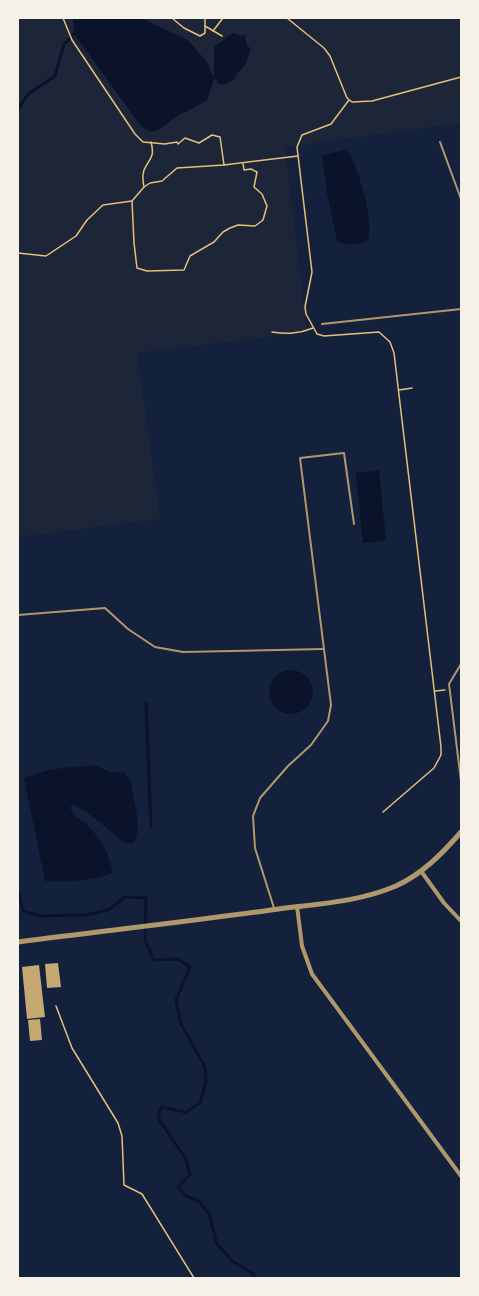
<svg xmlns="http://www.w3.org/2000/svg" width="479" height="1296" font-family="'IBM Plex Sans',sans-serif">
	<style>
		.green { fill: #1d2539 }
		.water { fill: #0b132b }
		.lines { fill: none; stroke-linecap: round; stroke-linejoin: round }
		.stream { stroke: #0b132b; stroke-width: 3 }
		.building { fill: #c6a872 }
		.path { stroke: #e5c07b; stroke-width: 1.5 }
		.service { stroke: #b1986c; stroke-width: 2 }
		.minor { stroke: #b1986c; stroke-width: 4 }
		.tertiary { stroke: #b1986c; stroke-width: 5 }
	</style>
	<rect width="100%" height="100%" fill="#14213d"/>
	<path class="green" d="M18 18H461V123L285 147 307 332 137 353 160 519 18 537Z"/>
	<g class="water">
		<path d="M73 18H141L188 40 207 62 214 78V47L233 33 242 36 245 34 246 44 250 48C249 58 245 68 237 73L236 78 225 85 218 84 216 79H214L207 100C198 106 188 110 179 115 165 122 157 141 140 125L74 34Z"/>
		<path d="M344 150 350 153C361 180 371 210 369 239 357 246 350 246 337 242L327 193 322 155Z"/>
		<path d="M379 470 386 541 363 543 356 473Z"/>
		<circle cx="291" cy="692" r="22"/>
		<path d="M96 765 109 772H124L131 782C133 797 143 830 134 843L127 844 85 811 73 805 70 807C73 817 82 820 89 827 103 841 109 854 113 873 90 881 69 882 45 881L24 778C48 768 71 767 96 765Z"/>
	</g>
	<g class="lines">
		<g class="stream">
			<path d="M18 109 28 94 55 76 64 44 74 34"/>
			<path d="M146 703 151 827"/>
			<path d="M18 890 23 911 40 916 85 915 108 910 125 897 146 898 145 940 154 960 178 959 190 967 176 1000 181 1024 205 1067 206 1082 200 1103 186 1112 161 1107 158 1118 186 1159 190 1175 178 1187 186 1196 199 1201 209 1214 217 1244 232 1261 252 1273 255 1278"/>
		</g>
	</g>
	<g class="building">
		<path d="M58 963 61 987 47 988 45 964Z"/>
		<path d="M39 965 45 1017 27 1019 22 967Z"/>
		<path d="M40 1019 42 1040 30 1041 28 1020Z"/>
	</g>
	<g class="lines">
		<g class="path">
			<path d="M63 18 72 40 135 134 143 142 165 144 177 142 178 144 185 138 199 143 212 135 220 137 224 165"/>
			<path d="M172 18 184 28 200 36 205 33V18"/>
			<path d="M287 18 324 48 330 56 347 98 352 102 372 101 461 77"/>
			<path d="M205 26 222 36"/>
			<path d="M213 31 223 18"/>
			<path d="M349 100 331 124 302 135 297 147 312 272 305 307 306 314 317 334 324 336 379 332 390 342 394 353 441 747V755L434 768 383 812"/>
			<path d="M243 163 244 170 251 169 257 172 254 187 262 194 267 206 263 220 255 226 238 225 230 228 223 232 214 242 190 256 184 270 147 271 137 268 134 243 132 201 144 187 150 183 162 181 177 168 224 165 298 156"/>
			<path d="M144 187C143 182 142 176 144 170 150 157 155 158 151 142"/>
			<path d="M18 253 46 256 76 236 87 220 103 205 132 201"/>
			<path d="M272 332C287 334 299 334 313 328"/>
			<path d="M399 390 412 388"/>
			<path d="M435 691 445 690"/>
			<path d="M56 1006 72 1048 118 1123 122 1136 124 1185 142 1194 194 1278"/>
		</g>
		<g class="service">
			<path d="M440 142 461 199"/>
			<path d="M322 324 461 309"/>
			<path d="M18 615 105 608 128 629 155 647 183 652 324 649"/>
			<path d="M461 664 449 684 461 781"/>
			<path d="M274 908 255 848 253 816 260 798 288 766 311 745 328 721 331 705 300 458 344 453 354 524"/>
		</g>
		<g class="minor">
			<path d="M421 871 444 903 461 921"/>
			<path d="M297 906 302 946 312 974 461 1176"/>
		</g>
		<path class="tertiary" d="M18 942C102 931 187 922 271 910 313 904 356 903 396 886 422 874 442 854 461 832"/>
	</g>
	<rect width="479" height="1296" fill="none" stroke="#f6f1e7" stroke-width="38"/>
</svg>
